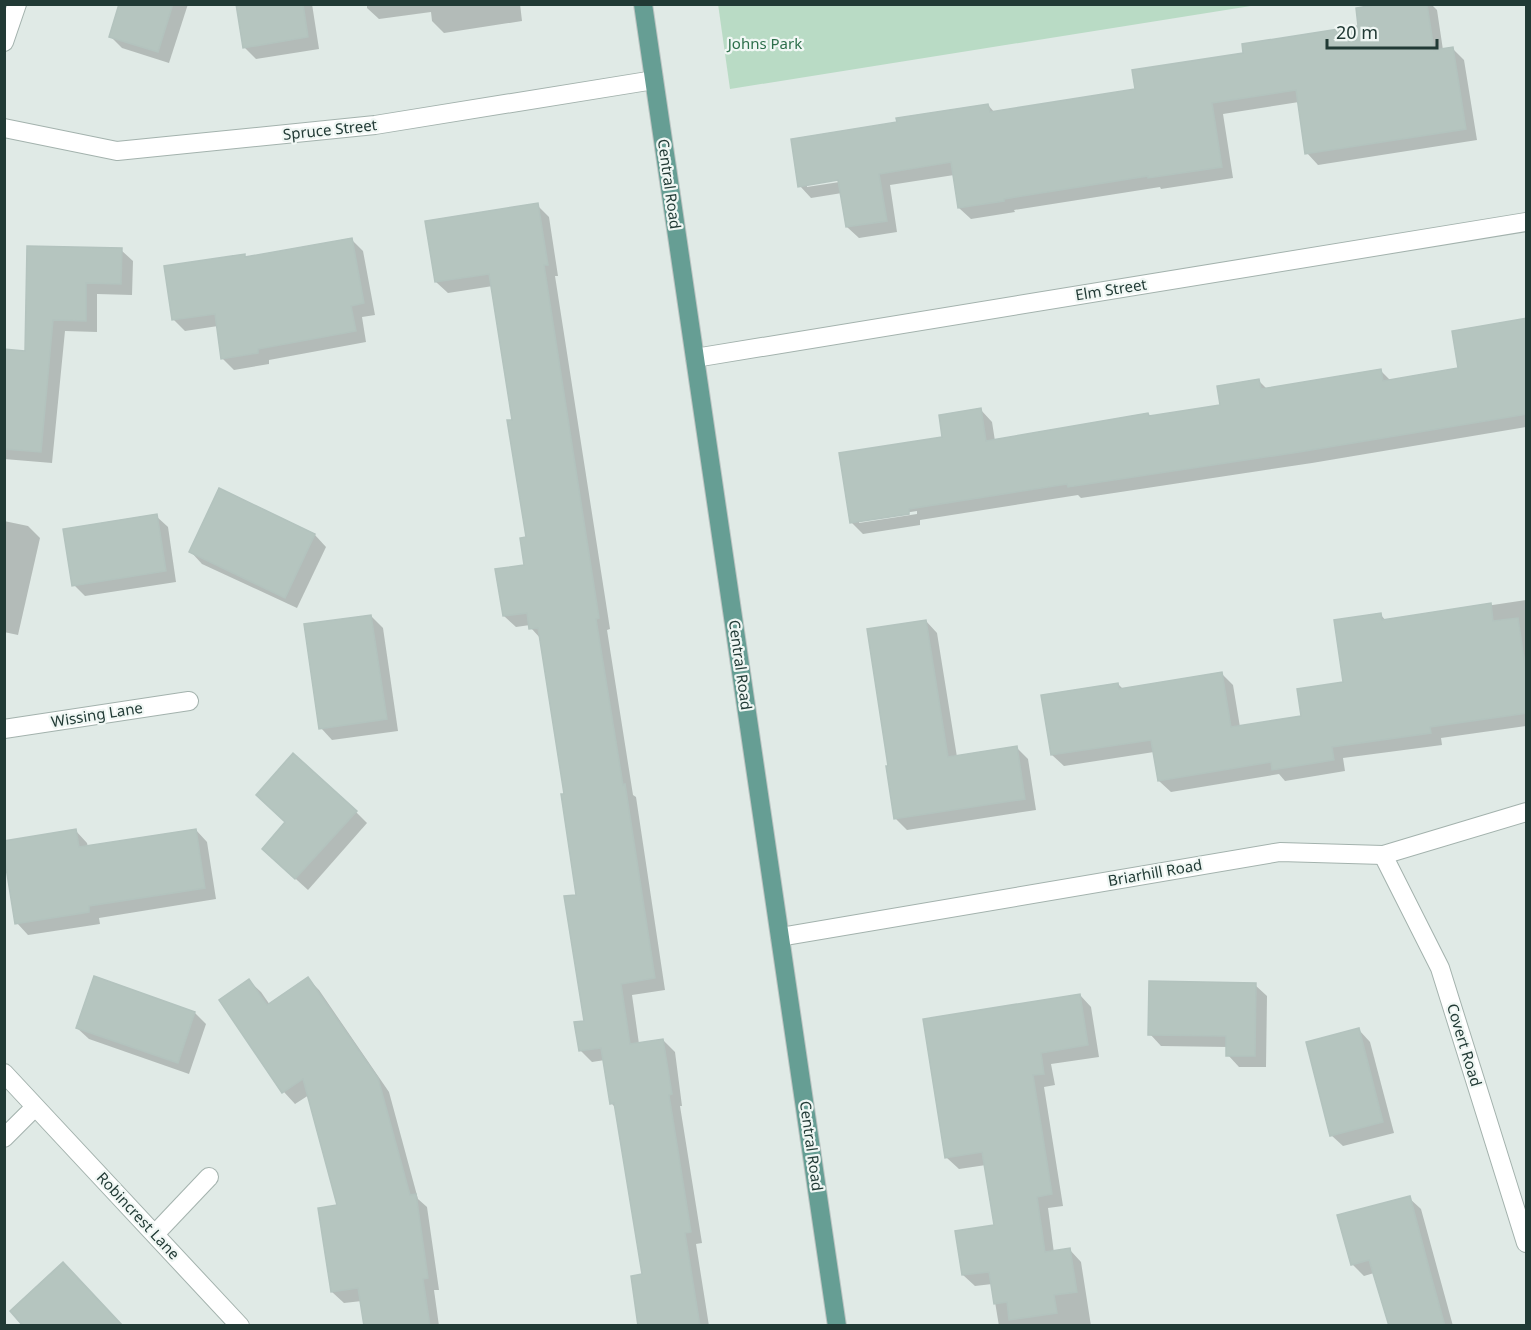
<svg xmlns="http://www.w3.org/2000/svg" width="1531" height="1330" font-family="'Noto Sans',sans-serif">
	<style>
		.green { fill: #b9dbc5 }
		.shadow { fill: #0003; fill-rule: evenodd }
		.building { fill: #b5c5bf; stroke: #b3c3be; stroke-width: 1.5 }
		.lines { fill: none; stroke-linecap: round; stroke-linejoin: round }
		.minor-casing { stroke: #a3b2ad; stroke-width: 20 }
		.major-casing { stroke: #bcc4c2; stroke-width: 20 }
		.minor { stroke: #fff; stroke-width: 18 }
		.major { stroke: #669e94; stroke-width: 18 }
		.labels { text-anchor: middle; stroke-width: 4.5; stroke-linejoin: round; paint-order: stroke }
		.park-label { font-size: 15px; fill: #2d6f4b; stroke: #f0f7f4 }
		.street-label { font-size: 15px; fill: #213a35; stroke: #f0f7f4 }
	</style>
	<rect width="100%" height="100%" fill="#e0eae6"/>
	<path class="green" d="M718 4H1257V5L730 89Z"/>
	<g class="shadow">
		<path d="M121 4H188L169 63 122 48 111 37Z"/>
		<path d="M237 4H312L319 49 256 59 244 47Z"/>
		<path d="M367 4H520L522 21 444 33 432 21 431 12 379 19 367 8Z"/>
		<path d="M1388 4H1431L1437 10 1443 50 1453 49 1464 60 1477 140 1318 165 1307 153 1299 102 1223 114 1233 178 1161 189 1160 187 1014 210 1015 212 971 219 959 208 954 175 890 185 897 232 859 238 847 227 842 193 811 198 800 186 899 123 988 105 995 113 1137 90 1245 54 1360 28ZM845 178 846 181 807 187V184Z"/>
		<path d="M537 205 549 217 558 276H555L610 629 607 630 633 795 636 797 665 990 632 995 639 1044 663 1040 675 1052 682 1106H680L702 1243 696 1244 709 1326H639L643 1276 617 1109 611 1103 605 1060 592 1062 580 1050 586 1022 578 896 566 795 541 639 531 628 530 625 516 627 504 616 526 566 528 538 514 421 493 286 448 293 436 282Z"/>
		<path d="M351 239 363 251 375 315 362 317 366 342 269 360V364L234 370 222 358 218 326 185 331 173 319 244 256 247 258Z"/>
		<path d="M28 248 121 250 133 261 132 295 97 294V332L65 331 52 463 4 459V351L26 353Z"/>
		<path d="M1526 320V427L1312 463 1081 498 1078 495 920 520V525L863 534 851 522 944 438 981 410 992 422 995 441 1221 406 1259 381 1267 389 1381 371 1391 381 1460 369ZM917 511V514L859 523V520Z"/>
		<path d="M220 490 315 535 326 547 297 608 202 564 191 552Z"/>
		<path d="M156 516 168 527 176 582 85 596 74 585Z"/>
		<path d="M4 521 28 526 40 538 18 635 4 632Z"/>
		<path d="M1526 600V726L1441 738 1442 745 1343 758 1345 771 1285 781 1279 774 1171 792 1159 781 1154 752 1064 766 1052 755 1118 684 1123 689 1221 673 1233 685 1240 727 1303 717 1345 683 1381 615 1386 621Z"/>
		<path d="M371 616 383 628 398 731 332 740 321 728Z"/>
		<path d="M926 621 937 633 957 757 1016 747 1028 759 1036 810 907 830 896 819Z"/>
		<path d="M356 812 367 823 308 890 275 860Z"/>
		<path d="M196 830 207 842 216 899 99 918 100 924 28 935 17 923 76 831 87 843 88 847Z"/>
		<path d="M308 979 319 990 389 1092 418 1199 427 1207 439 1290H434L439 1326H366L362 1301 344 1303 332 1292 339 1206 309 1095 295 1104 284 1092 221 1000 249 981 261 992 270 1005Z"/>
		<path d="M1255 985 1267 996 1266 1067H1239L1228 1055V1047L1161 1046 1150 1034Z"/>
		<path d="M1080 995 1091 1007 1099 1057 1051 1064 1055 1085 1044 1087 1063 1206 1048 1208 1054 1253 1070 1250 1081 1262 1091 1326H999L992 1284 975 1286 963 1275 995 1226 986 1165 959 1169 947 1158Z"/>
		<path d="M195 1013 206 1024 189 1074 89 1039 77 1028Z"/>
		<path d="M1359 1030 1370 1042 1394 1133 1343 1146 1331 1135Z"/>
		<path d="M1409 1198 1421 1209 1453 1326H1390L1374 1273 1364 1276 1352 1264Z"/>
	</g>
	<g class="building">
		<path d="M119 4H173L158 52 109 37Z"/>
		<path d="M236 4H303L308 37 243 48Z"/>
		<path d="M1379 4H1427L1434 50 1453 47 1466 129 1305 154 1296 90 1212 103 1222 167 1148 178V176L1004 199V201L958 208 951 162 879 174 887 221 846 227 838 180 798 187 791 139 897 122 896 118 988 104 990 112 1135 89 1132 70 1243 53 1242 44 1358 26 1356 8Z"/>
		<path d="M538 203 548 265H544L599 618 596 619 623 785 625 784 655 978 621 984 630 1044 663 1039 672 1094 669 1095 691 1232 685 1233 700 1326H638L631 1276 642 1274 614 1103 610 1104 601 1048 579 1051 574 1022 584 1021 564 896 576 895 561 794H564L538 628 529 629 527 613 503 616 495 569 524 565 520 538 526 537 507 420H512L489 274 435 282 425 221Z"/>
		<path d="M352 238 364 303 351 306 356 331 258 349V353L221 359 215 314 172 320 164 266 245 254V257Z"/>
		<path d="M27 246 122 248 121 284 86 283V321L53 320 41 452 4 449V349L25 351Z"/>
		<path d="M1527 318V414L1299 452 1068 487 1067 484 909 509V514L850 523 839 453 942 437 939 415 981 408 986 441 1148 413 1149 416 1220 405 1217 386 1259 379 1261 389 1381 369 1383 381 1458 368 1452 331Z"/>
		<path d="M219 488 315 534 285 598 189 552Z"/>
		<path d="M157 514 166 571 72 586 63 529Z"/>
		<path d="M1491 603 1493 621 1518 618 1527 679V713L1430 727 1431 733 1332 747 1334 760 1272 770 1271 762 1158 781 1151 740 1051 755 1041 695 1118 683 1119 689 1222 672 1231 727 1301 716 1297 689 1343 682 1334 620 1381 613 1382 620Z"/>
		<path d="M371 615 387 719 319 729 304 624Z"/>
		<path d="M926 620 948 757 1017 746 1025 799 894 819 886 766H888L867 629Z"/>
		<path d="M293 753 357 811 295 879 262 849 285 822 256 795Z"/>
		<path d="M76 829 79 847 196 829 205 888 89 906V912L15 924 4 855V841Z"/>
		<path d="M94 976 195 1012 178 1063 76 1028Z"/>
		<path d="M308 977 378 1078 410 1195 416 1194 428 1278 423 1279 430 1326H364L358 1288 331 1292 318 1208 337 1205 303 1079 282 1093 219 1000 249 979 267 1005Z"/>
		<path d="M1149 981 1256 983 1255 1056H1226V1036L1148 1035Z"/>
		<path d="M1080 994 1088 1045 1041 1053 1044 1074 1033 1075 1052 1194 1037 1197 1045 1252 1070 1248 1077 1292 1054 1295 1057 1313 1009 1320 1007 1302 994 1304 989 1272 962 1275 955 1231 994 1225 982 1152 945 1158 923 1019Z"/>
		<path d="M1359 1028 1383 1122 1330 1136 1306 1042Z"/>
		<path d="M1410 1196 1430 1272 1445 1326H1389L1369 1260 1351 1265 1337 1215Z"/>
		<path d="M63 1262 123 1326H23L10 1311Z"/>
	</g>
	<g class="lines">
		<g class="minor-casing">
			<g id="minor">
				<path d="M4 42 17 4"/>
				<path d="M4 128 117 151 375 125 654 80"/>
				<path d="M695 358 1526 222"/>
				<path d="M4 729 189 701"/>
				<path d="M1383 855 1440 968 1526 1243"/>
				<path d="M780 937 1280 852 1383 855 1526 812"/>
				<path d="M4 1073 240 1326"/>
				<path d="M4 1138 35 1107"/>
				<path d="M155 1234 209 1177"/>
			</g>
		</g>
		<g class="major-casing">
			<path id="major" d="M643 4 837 1326"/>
		</g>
		<use href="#minor" class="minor"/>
		<use href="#major" class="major"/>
	</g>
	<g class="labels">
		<g class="park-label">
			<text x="765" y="49">Johns Park</text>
		</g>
		<g class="street-label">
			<text transform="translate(330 130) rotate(-6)" y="5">Spruce Street</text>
			<text transform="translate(669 184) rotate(82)" y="5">Central Road</text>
			<text transform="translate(1111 290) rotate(-9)" y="5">Elm Street</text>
			<text transform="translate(740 665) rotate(82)" y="5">Central Road</text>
			<text transform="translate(97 715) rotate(-9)" y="5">Wissing Lane</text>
			<text transform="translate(1155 873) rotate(-10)" y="5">Briarhill Road</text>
			<text transform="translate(1464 1045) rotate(73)" y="5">Covert Road</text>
			<text transform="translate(811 1146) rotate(82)" y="5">Central Road</text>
			<text transform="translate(138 1216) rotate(47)" y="5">Robincrest Lane</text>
		</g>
	</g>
	<rect width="1531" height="1330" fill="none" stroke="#213a35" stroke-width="12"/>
	<path d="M1327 39v9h110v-9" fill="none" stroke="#213a35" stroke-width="3"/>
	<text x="1336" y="39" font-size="18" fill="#213a35" stroke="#f0f7f4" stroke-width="4.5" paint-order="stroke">20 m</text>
</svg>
